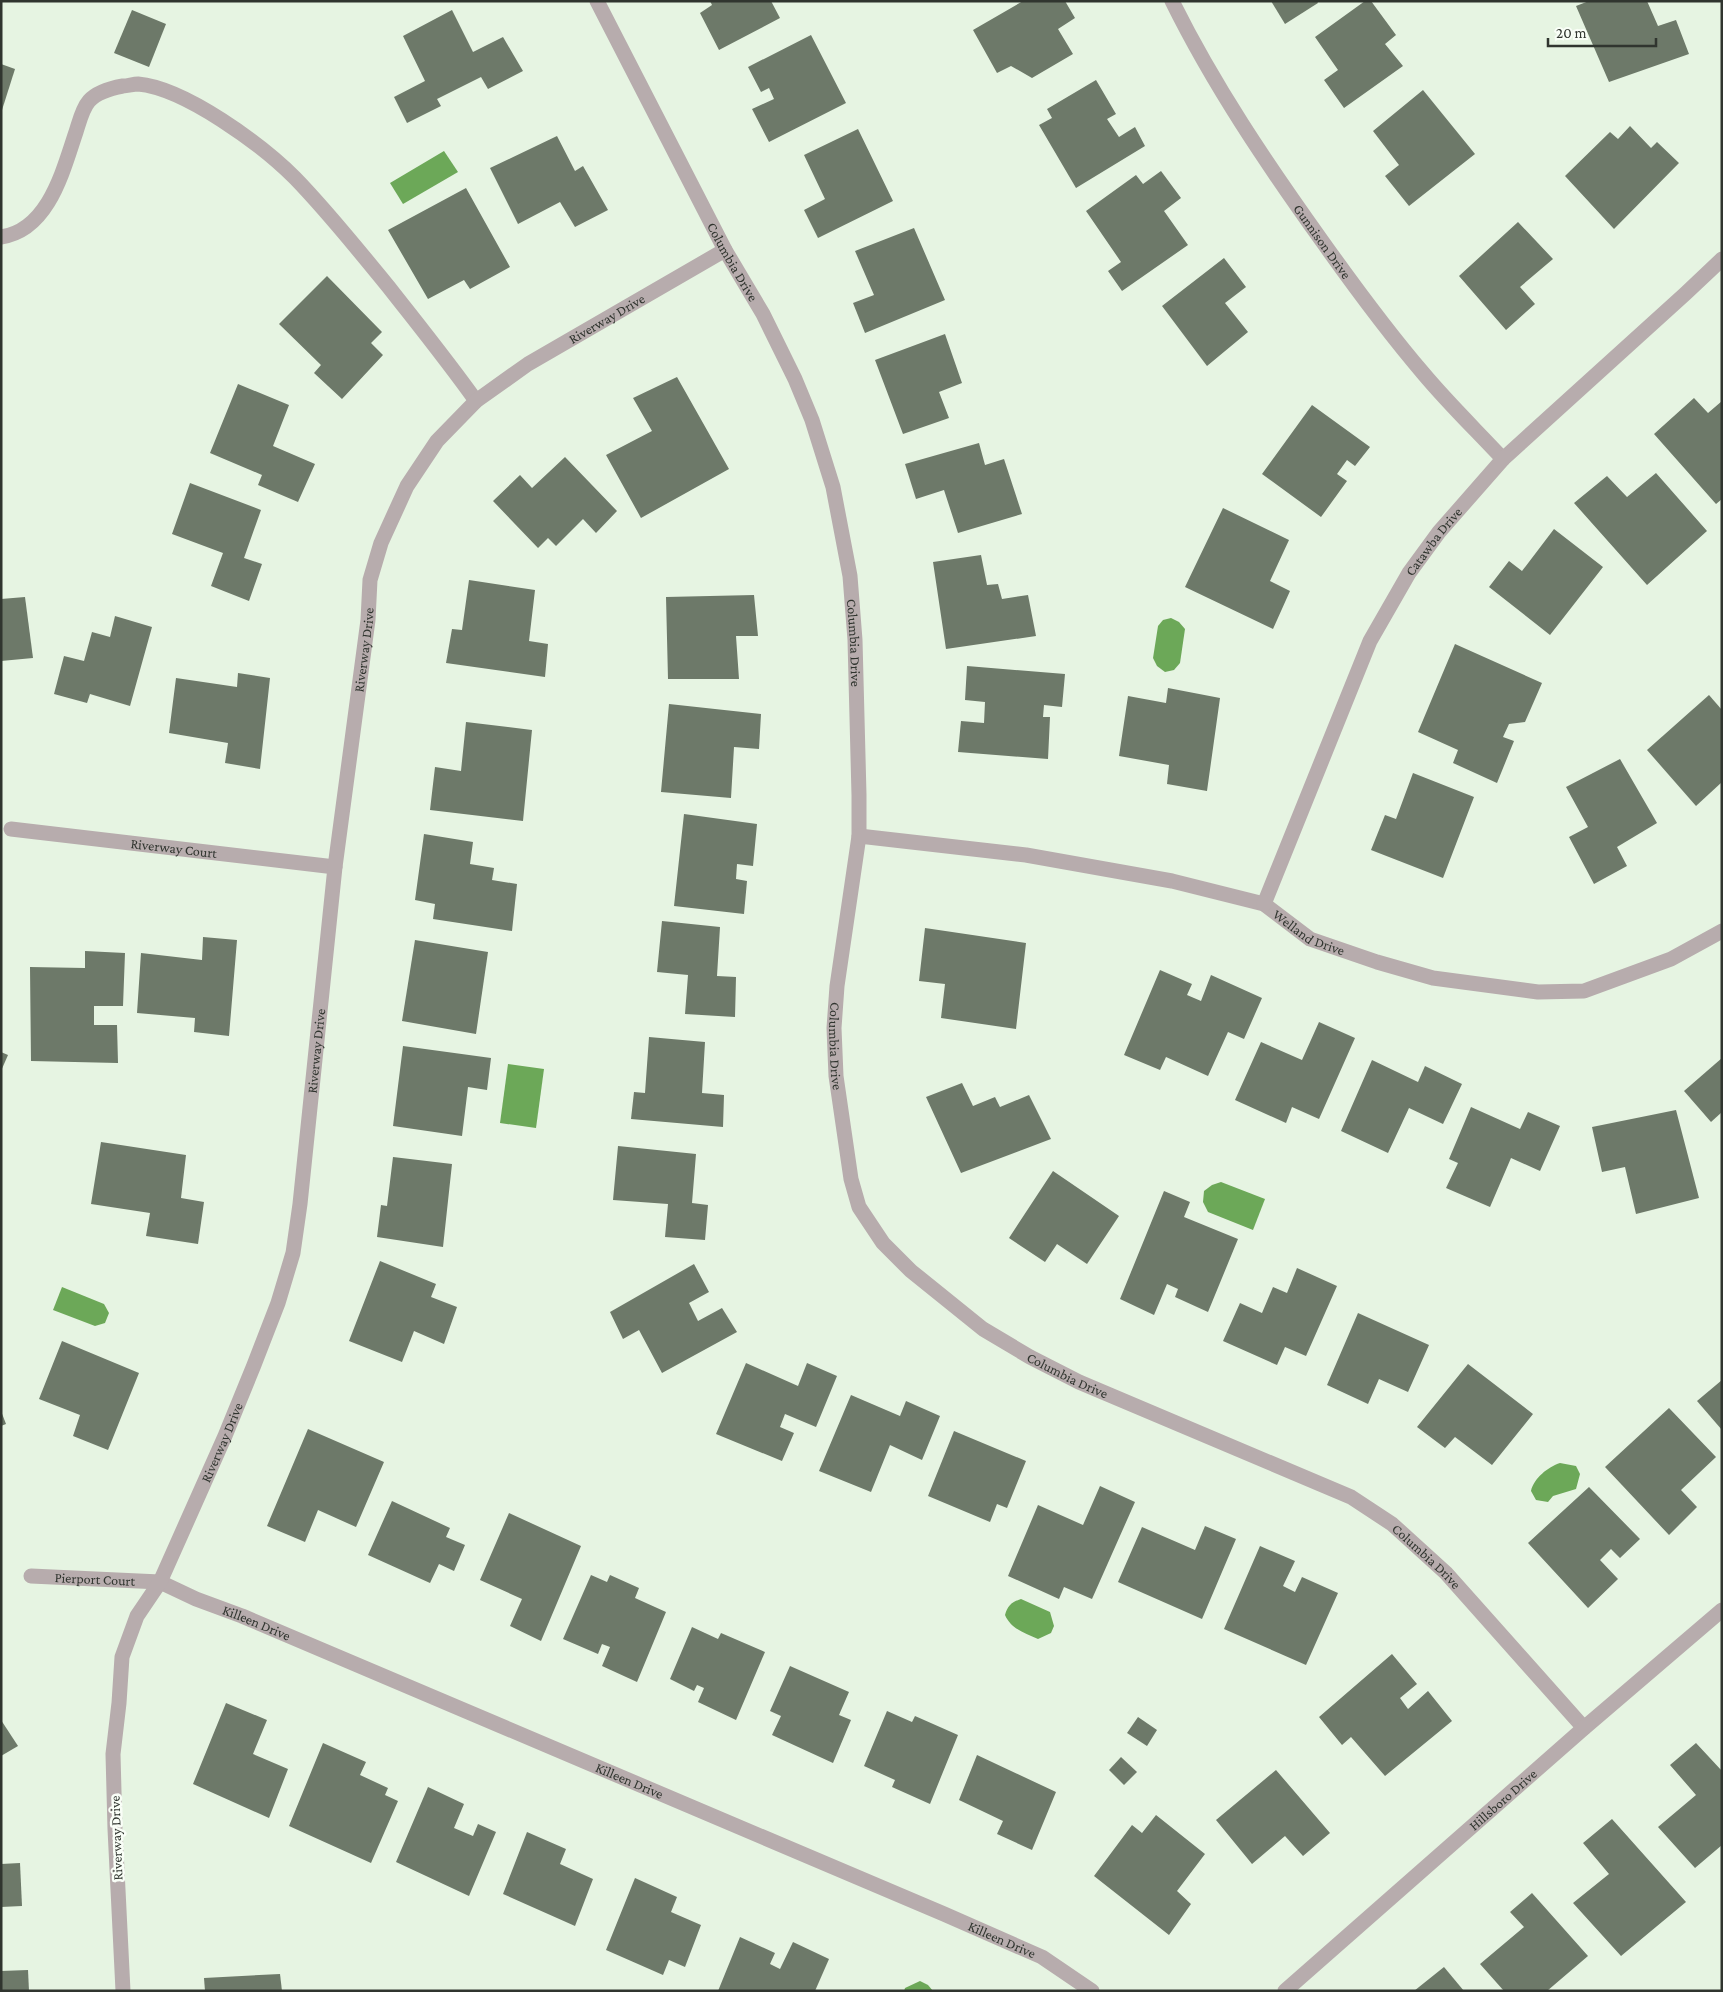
<svg xmlns="http://www.w3.org/2000/svg" width="1723" height="1992" font-family="'Crimson Pro',serif">
	<style>
		.water { fill: #6ca858 }
		.building { fill: #6d7969 }
		.lines { fill: none; stroke-linecap: round; stroke-linejoin: round }
		.minor { stroke: #b7acad; stroke-width: 15 }
		.labels { text-anchor: middle; stroke-width: 5; stroke-linejoin: round; paint-order: stroke }
		.street-label { font-size: 14px; fill: #30352f; stroke: #f9fef7 }
	</style>
	<rect width="100%" height="100%" fill="#e6f4e2"/>
	<g class="water">
		<path d="M444 151 458 172 403 204 390 183Z"/>
		<path d="M1171 618 1179 622 1185 629 1180 663 1174 670 1165 672 1157 666 1153 658 1158 626 1163 620Z"/>
		<path d="M508 1064 544 1069 536 1128 500 1123Z"/>
		<path d="M1221 1182 1265 1199 1253 1230 1208 1212 1203 1202 1204 1191 1212 1185Z"/>
		<path d="M62 1287 104 1304 109 1313 105 1323 95 1326 53 1310Z"/>
		<path d="M1560 1463 1576 1466 1580 1474 1576 1489 1553 1496 1548 1502 1536 1500 1531 1491C1534 1478 1548 1467 1560 1463Z"/>
		<path d="M1021 1599 1050 1612 1054 1626 1051 1633 1038 1639C1025 1633 1011 1629 1005 1615 1008 1605 1012 1602 1021 1599Z"/>
		<path d="M920 1981 928 1985 933 1991H904L905 1988Z"/>
	</g>
	<g class="building">
		<path d="M710 1H771L780 18 719 50 700 13 712 5Z"/>
		<path d="M1023 1H1065L1075 18 1058 29 1073 54 1032 78 1011 66 997 73 973 30Z"/>
		<path d="M1271 1H1317L1318 3 1285 24Z"/>
		<path d="M1365 1H1371L1396 35 1385 44 1403 66 1344 108 1324 80 1338 70 1315 37Z"/>
		<path d="M1589 1H1647L1658 26 1676 20 1689 54 1609 82 1576 6Z"/>
		<path d="M132 10 166 24 149 67 114 53Z"/>
		<path d="M452 10 473 52 503 37 523 71 488 89 481 77 437 99 441 106 407 123 394 97 425 81 403 36Z"/>
		<path d="M811 35 846 103 769 142 752 109 774 99 769 88 761 92 748 67Z"/>
		<path d="M1 64 15 69 2 110H1Z"/>
		<path d="M1096 80 1116 114 1107 119 1119 137 1135 127 1145 146 1076 188 1039 125 1052 118 1047 109Z"/>
		<path d="M1423 90 1475 154 1409 206 1385 176 1399 165 1373 131Z"/>
		<path d="M1630 126 1651 148 1657 142 1679 163 1614 229 1565 176 1610 132 1618 139Z"/>
		<path d="M858 129 893 201 818 238 804 210 825 199 804 155Z"/>
		<path d="M557 136 575 171 583 166 608 210 575 227 560 202 518 224 490 168Z"/>
		<path d="M1161 171 1181 198 1164 211 1188 245 1122 291 1108 271 1121 262 1086 211 1136 175 1143 184Z"/>
		<path d="M466 188 510 267 470 289 464 280 428 299 388 230Z"/>
		<path d="M1518 222 1553 259 1520 287 1535 304 1506 330 1459 276Z"/>
		<path d="M914 228 945 300 865 333 853 303 874 295 855 251Z"/>
		<path d="M1224 258 1246 287 1225 303 1248 332 1207 366 1162 306Z"/>
		<path d="M327 276 382 332 371 343 383 355 342 399 314 373 321 365 279 324Z"/>
		<path d="M945 334 962 383 939 392 949 418 903 434 875 360Z"/>
		<path d="M677 377 729 469 641 518 606 455 652 431 633 398Z"/>
		<path d="M238 384 289 405 273 446 315 464 298 502 258 485 262 475 210 453Z"/>
		<path d="M1694 398 1708 413 1722 401V499L1716 504 1654 434Z"/>
		<path d="M1312 405 1370 447 1355 466 1347 460 1337 474 1347 481 1321 517 1262 474Z"/>
		<path d="M979 443 985 465 1004 459 1022 514 958 533 944 490 916 499 905 464Z"/>
		<path d="M565 457 617 511 596 533 583 519 556 546 548 538 538 548 493 501 520 475 532 488Z"/>
		<path d="M1656 473 1707 531 1647 585 1574 503 1607 476 1627 497Z"/>
		<path d="M190 483 261 510 244 558 262 564 249 601 211 586 223 553 172 534Z"/>
		<path d="M1223 508 1289 540 1270 581 1290 591 1273 629 1185 587Z"/>
		<path d="M1554 529 1603 567 1550 635 1489 587 1509 561 1522 571Z"/>
		<path d="M981 555 987 585 998 584 1002 599 1028 595 1036 636 946 649 933 562Z"/>
		<path d="M469 580 535 590 529 641 548 644 545 677 446 663 452 629 462 630Z"/>
		<path d="M754 595 758 636H736L739 679H668L666 597Z"/>
		<path d="M25 597 33 658 1 661V599Z"/>
		<path d="M115 616 152 627 130 706 90 694 87 703 54 694 64 656 84 661 92 632 110 637Z"/>
		<path d="M1455 644 1542 683 1525 722 1509 724 1503 737 1514 741 1497 783 1453 763 1458 750 1418 732Z"/>
		<path d="M967 666 1065 674 1062 707 1044 705 1043 717H1050L1048 759 958 752 961 721 984 723 985 702 965 700Z"/>
		<path d="M238 673 270 678 260 769 225 763 228 743 169 733 176 678 237 687Z"/>
		<path d="M1168 688 1220 698 1207 791 1167 784 1169 765 1119 756 1128 696 1166 703Z"/>
		<path d="M1709 695 1722 710V782L1696 806 1647 750Z"/>
		<path d="M669 704 761 714 759 749 734 747 731 798 661 792Z"/>
		<path d="M466 722 532 730 523 821 430 810 435 767 461 771Z"/>
		<path d="M1620 759 1657 823 1617 847 1627 866 1594 884 1569 837 1588 827 1566 787Z"/>
		<path d="M1413 773 1474 797 1443 878 1371 850 1385 815 1396 819Z"/>
		<path d="M684 814 757 824 753 866 737 864 736 879 747 881 744 914 674 906Z"/>
		<path d="M424 834 473 842 470 864 494 868 492 880 517 884 512 931 433 919 435 904 415 900Z"/>
		<path d="M662 921 720 927 717 976 736 977 735 1017 685 1014 688 975 657 972Z"/>
		<path d="M925 928 1026 943 1016 1029 941 1018 945 984 919 981Z"/>
		<path d="M203 937 237 940 229 1036 194 1032 195 1018 137 1013 141 953 202 960Z"/>
		<path d="M415 940 488 952 476 1034 402 1021Z"/>
		<path d="M85 951 125 953 123 1006H94V1025H117L118 1063 31 1061 30 967 85 968Z"/>
		<path d="M1160 970 1192 984 1187 995 1201 1001 1211 975 1262 998 1244 1039 1228 1032 1208 1076 1166 1057 1160 1070 1124 1055Z"/>
		<path d="M1319 1022 1355 1038 1319 1119 1292 1107 1286 1123 1235 1100 1261 1042 1302 1060Z"/>
		<path d="M649 1037 705 1042 702 1093 724 1095 723 1127 631 1119 634 1092 645 1093Z"/>
		<path d="M403 1046 491 1058 487 1090 468 1087 462 1136 393 1126Z"/>
		<path d="M1 1052 8 1055 1 1071Z"/>
		<path d="M1722 1058V1112L1711 1122 1684 1091Z"/>
		<path d="M1372 1060 1418 1082 1425 1066 1462 1084 1443 1124 1409 1108 1388 1153 1341 1131Z"/>
		<path d="M962 1083 973 1106 995 1097 1000 1107 1029 1095 1051 1139 961 1173 926 1097Z"/>
		<path d="M1471 1107 1520 1129 1528 1112 1560 1126 1540 1171 1511 1158 1490 1207 1446 1188 1458 1163 1449 1159Z"/>
		<path d="M1676 1110 1699 1198 1636 1214 1625 1167 1602 1172 1592 1127Z"/>
		<path d="M101 1142 186 1155 181 1198 204 1202 198 1244 146 1236 150 1213 91 1204Z"/>
		<path d="M618 1146 696 1154 692 1203 708 1205 705 1240 665 1237 668 1204 613 1200Z"/>
		<path d="M393 1157 452 1164 443 1247 377 1237 381 1205 387 1206Z"/>
		<path d="M1053 1171 1119 1216 1087 1264 1057 1244 1045 1262 1009 1238Z"/>
		<path d="M1164 1191 1190 1202 1184 1217 1238 1239 1208 1312 1175 1297 1178 1289 1167 1284 1154 1315 1120 1299Z"/>
		<path d="M380 1261 436 1284 431 1297 457 1307 444 1344 414 1331 402 1362 349 1341Z"/>
		<path d="M694 1264 709 1292 689 1303 698 1321 722 1308 737 1332 662 1373 639 1330 623 1339 610 1312Z"/>
		<path d="M1297 1268 1337 1286 1306 1356 1285 1347 1277 1365 1223 1341 1240 1303 1262 1313 1273 1287 1287 1293Z"/>
		<path d="M1358 1313 1429 1345 1408 1392 1379 1379 1368 1404 1327 1385Z"/>
		<path d="M62 1341 139 1373 108 1450 73 1436 80 1415 39 1399Z"/>
		<path d="M746 1363 798 1386 807 1363 837 1376 816 1427 785 1414 780 1427 794 1433 782 1461 716 1434Z"/>
		<path d="M1468 1364 1533 1414 1492 1465 1455 1437 1445 1448 1417 1427Z"/>
		<path d="M1722 1380V1430L1697 1401Z"/>
		<path d="M851 1395 900 1416 906 1401 940 1416 922 1460 890 1445 871 1492 819 1471Z"/>
		<path d="M1669 1408 1716 1457 1681 1490 1697 1507 1669 1535 1605 1467Z"/>
		<path d="M1 1411 6 1424 1 1426Z"/>
		<path d="M308 1429 384 1462 356 1527 318 1510 305 1542 267 1526Z"/>
		<path d="M954 1431 1026 1461 1007 1508 997 1504 990 1522 928 1496Z"/>
		<path d="M1100 1486 1135 1502 1092 1599 1064 1587 1059 1599 1008 1576 1038 1505 1083 1525Z"/>
		<path d="M1589 1487 1640 1539 1620 1558 1611 1549 1600 1560 1618 1579 1588 1608 1528 1543Z"/>
		<path d="M392 1501 450 1528 446 1537 465 1545 454 1571 439 1564 430 1583 368 1555Z"/>
		<path d="M509 1513 581 1546 541 1641 510 1626 522 1599 480 1580Z"/>
		<path d="M1205 1526 1236 1539 1202 1619 1118 1582 1142 1527 1195 1550Z"/>
		<path d="M1260 1546 1295 1561 1283 1586 1295 1592 1302 1577 1338 1593 1306 1665 1224 1629Z"/>
		<path d="M591 1575 607 1582 610 1575 639 1588 635 1598 666 1612 637 1682 602 1666 610 1647 602 1644 598 1654 563 1639Z"/>
		<path d="M692 1627 718 1639 721 1633 765 1652 736 1720 698 1702 704 1688 697 1685 694 1691 670 1679Z"/>
		<path d="M1392 1654 1417 1684 1400 1698 1408 1709 1428 1691 1452 1721 1385 1776 1351 1737 1342 1745 1319 1717Z"/>
		<path d="M790 1666 849 1692 839 1715 851 1720 833 1763 772 1735 781 1716 770 1711Z"/>
		<path d="M226 1703 267 1720 253 1754 288 1769 269 1818 193 1784Z"/>
		<path d="M887 1711 912 1722 915 1716 958 1735 930 1804 892 1787 895 1780 864 1766Z"/>
		<path d="M1138 1717 1157 1730 1147 1746 1127 1733Z"/>
		<path d="M1 1720 18 1746 1 1756Z"/>
		<path d="M323 1743 366 1762 360 1775 388 1788 385 1795 398 1801 371 1863 289 1826Z"/>
		<path d="M1696 1743 1722 1771V1845L1695 1868 1658 1827 1696 1795 1670 1765Z"/>
		<path d="M977 1755 1056 1792 1032 1850 997 1834 1003 1821 959 1800Z"/>
		<path d="M1121 1757 1137 1772 1124 1785 1109 1770Z"/>
		<path d="M1276 1770 1330 1833 1303 1856 1285 1836 1252 1864 1216 1820Z"/>
		<path d="M428 1787 464 1804 454 1828 473 1836 478 1824 496 1832 469 1896 396 1862Z"/>
		<path d="M1156 1815 1205 1854 1177 1891 1191 1904 1169 1935 1094 1876 1132 1825 1142 1833Z"/>
		<path d="M1612 1819 1686 1902 1621 1956 1573 1903 1609 1874 1583 1843Z"/>
		<path d="M527 1832 566 1849 560 1864 593 1879 575 1926 503 1894Z"/>
		<path d="M20 1863 22 1906 1 1907V1864Z"/>
		<path d="M635 1878 677 1897 671 1912 701 1925 685 1967 669 1960 663 1975 606 1950Z"/>
		<path d="M1532 1893 1588 1956 1547 1991H1504L1480 1964 1524 1927 1510 1912Z"/>
		<path d="M740 1937 775 1953 770 1964 780 1969 793 1942 829 1959 815 1991H718Z"/>
		<path d="M1444 1967 1464 1991H1414Z"/>
		<path d="M28 1970 29 1991H1V1971Z"/>
		<path d="M280 1974 282 1991H205L204 1978Z"/>
	</g>
	<g class="lines">
		<g class="minor">
			<path id="s1" d="M597 1 725 250 763 314 795 379 812 420 833 487 850 576 855 640 859 795V836L837 986 834 1028 836 1076 851 1179 859 1207 883 1243 911 1271 983 1329 1030 1357 1079 1382 1351 1497 1392 1524 1446 1573 1584 1728"/>
			<path id="s2" d="M1172 1C1214 86 1267 164 1322 241 1354 286 1387 331 1423 373 1448 403 1476 430 1503 459"/>
			<path d="M1 237C49 230 63 170 76 132 79 123 82 109 89 101 97 92 112 88 123 86 128 86 133 84 138 84 185 88 262 145 295 178 329 213 360 252 391 290 420 327 449 363 476 401"/>
			<path id="s3" d="M11 829 335 867"/>
			<path id="s4" d="M859 836 1026 855 1172 881 1264 904 1310 939 1377 962 1433 978 1538 992 1584 991 1671 959 1722 931"/>
			<path id="s5" d="M1264 904 1370 641 1409 573 1439 532 1503 459 1685 294 1722 259"/>
			<path id="s6" d="M31 1576 160 1582 196 1599 242 1616 944 1914 1042 1957 1092 1991"/>
			<path id="s7" d="M123 1991 115 1829 113 1754 119 1703 122 1657 137 1616 160 1582 225 1436 254 1365 278 1303 293 1253 300 1204 335 867 368 620 370 580 381 543 407 486 437 441 476 401 528 364 725 250"/>
			<path id="s8" d="M1285 1991 1584 1728 1722 1610"/>
		</g>
	</g>
	<g class="labels">
		<g class="street-label">
			<text dy="5" stroke="none"><textPath href="#s2" startOffset="284">Gunnison Drive</textPath></text>
			<text dy="5" stroke="none"><textPath href="#s1" startOffset="294">Columbia Drive</textPath></text>
			<text dy="5" stroke="none"><textPath href="#s7" startOffset="1818">Riverway Drive</textPath></text>
			<text dy="5" stroke="none"><textPath href="#s5" startOffset="402">Catawba Drive</textPath></text>
			<text dy="5" stroke="none"><textPath href="#s1" startOffset="699">Columbia Drive</textPath></text>
			<text dy="5" stroke="none"><textPath href="#s7" startOffset="1382">Riverway Drive</textPath></text>
			<text dy="5" stroke="none"><textPath href="#s3" startOffset="164">Riverway Court</textPath></text>
			<text dy="5" stroke="none"><textPath href="#s4" startOffset="465">Welland Drive</textPath></text>
			<text dy="5" stroke="none"><textPath href="#s1" startOffset="1104">Columbia Drive</textPath></text>
			<text dy="5" stroke="none"><textPath href="#s7" startOffset="978">Riverway Drive</textPath></text>
			<text dy="5" stroke="none"><textPath href="#s1" startOffset="1539">Columbia Drive</textPath></text>
			<text dy="5" stroke="none"><textPath href="#s7" startOffset="572">Riverway Drive</textPath></text>
			<text dy="5" stroke="none"><textPath href="#s1" startOffset="1944">Columbia Drive</textPath></text>
			<text dy="5" stroke="none"><textPath href="#s6" startOffset="64">Pierport Court</textPath></text>
			<text dy="5" stroke="none"><textPath href="#s6" startOffset="234">Killeen Drive</textPath></text>
			<text dy="5" stroke="none"><textPath href="#s6" startOffset="639">Killeen Drive</textPath></text>
			<text dy="5" stroke="none"><textPath href="#s8" startOffset="290">Hillsboro Drive</textPath></text>
			<text transform="translate(116 1838) rotate(-92)" y="5">Riverway Drive</text>
			<text dy="5" stroke="none"><textPath href="#s6" startOffset="1044">Killeen Drive</textPath></text>
		</g>
	</g>
	<rect width="1723" height="1992" fill="none" stroke="#30352f" stroke-width="5"/>
	<path d="M1548 38v8h108v-8" fill="none" stroke="#30352f" stroke-width="2.5"/>
	<text x="1556" y="38" font-size="15" fill="#30352f" stroke="#f9fef7" stroke-width="4" paint-order="stroke">20 m</text>
</svg>
